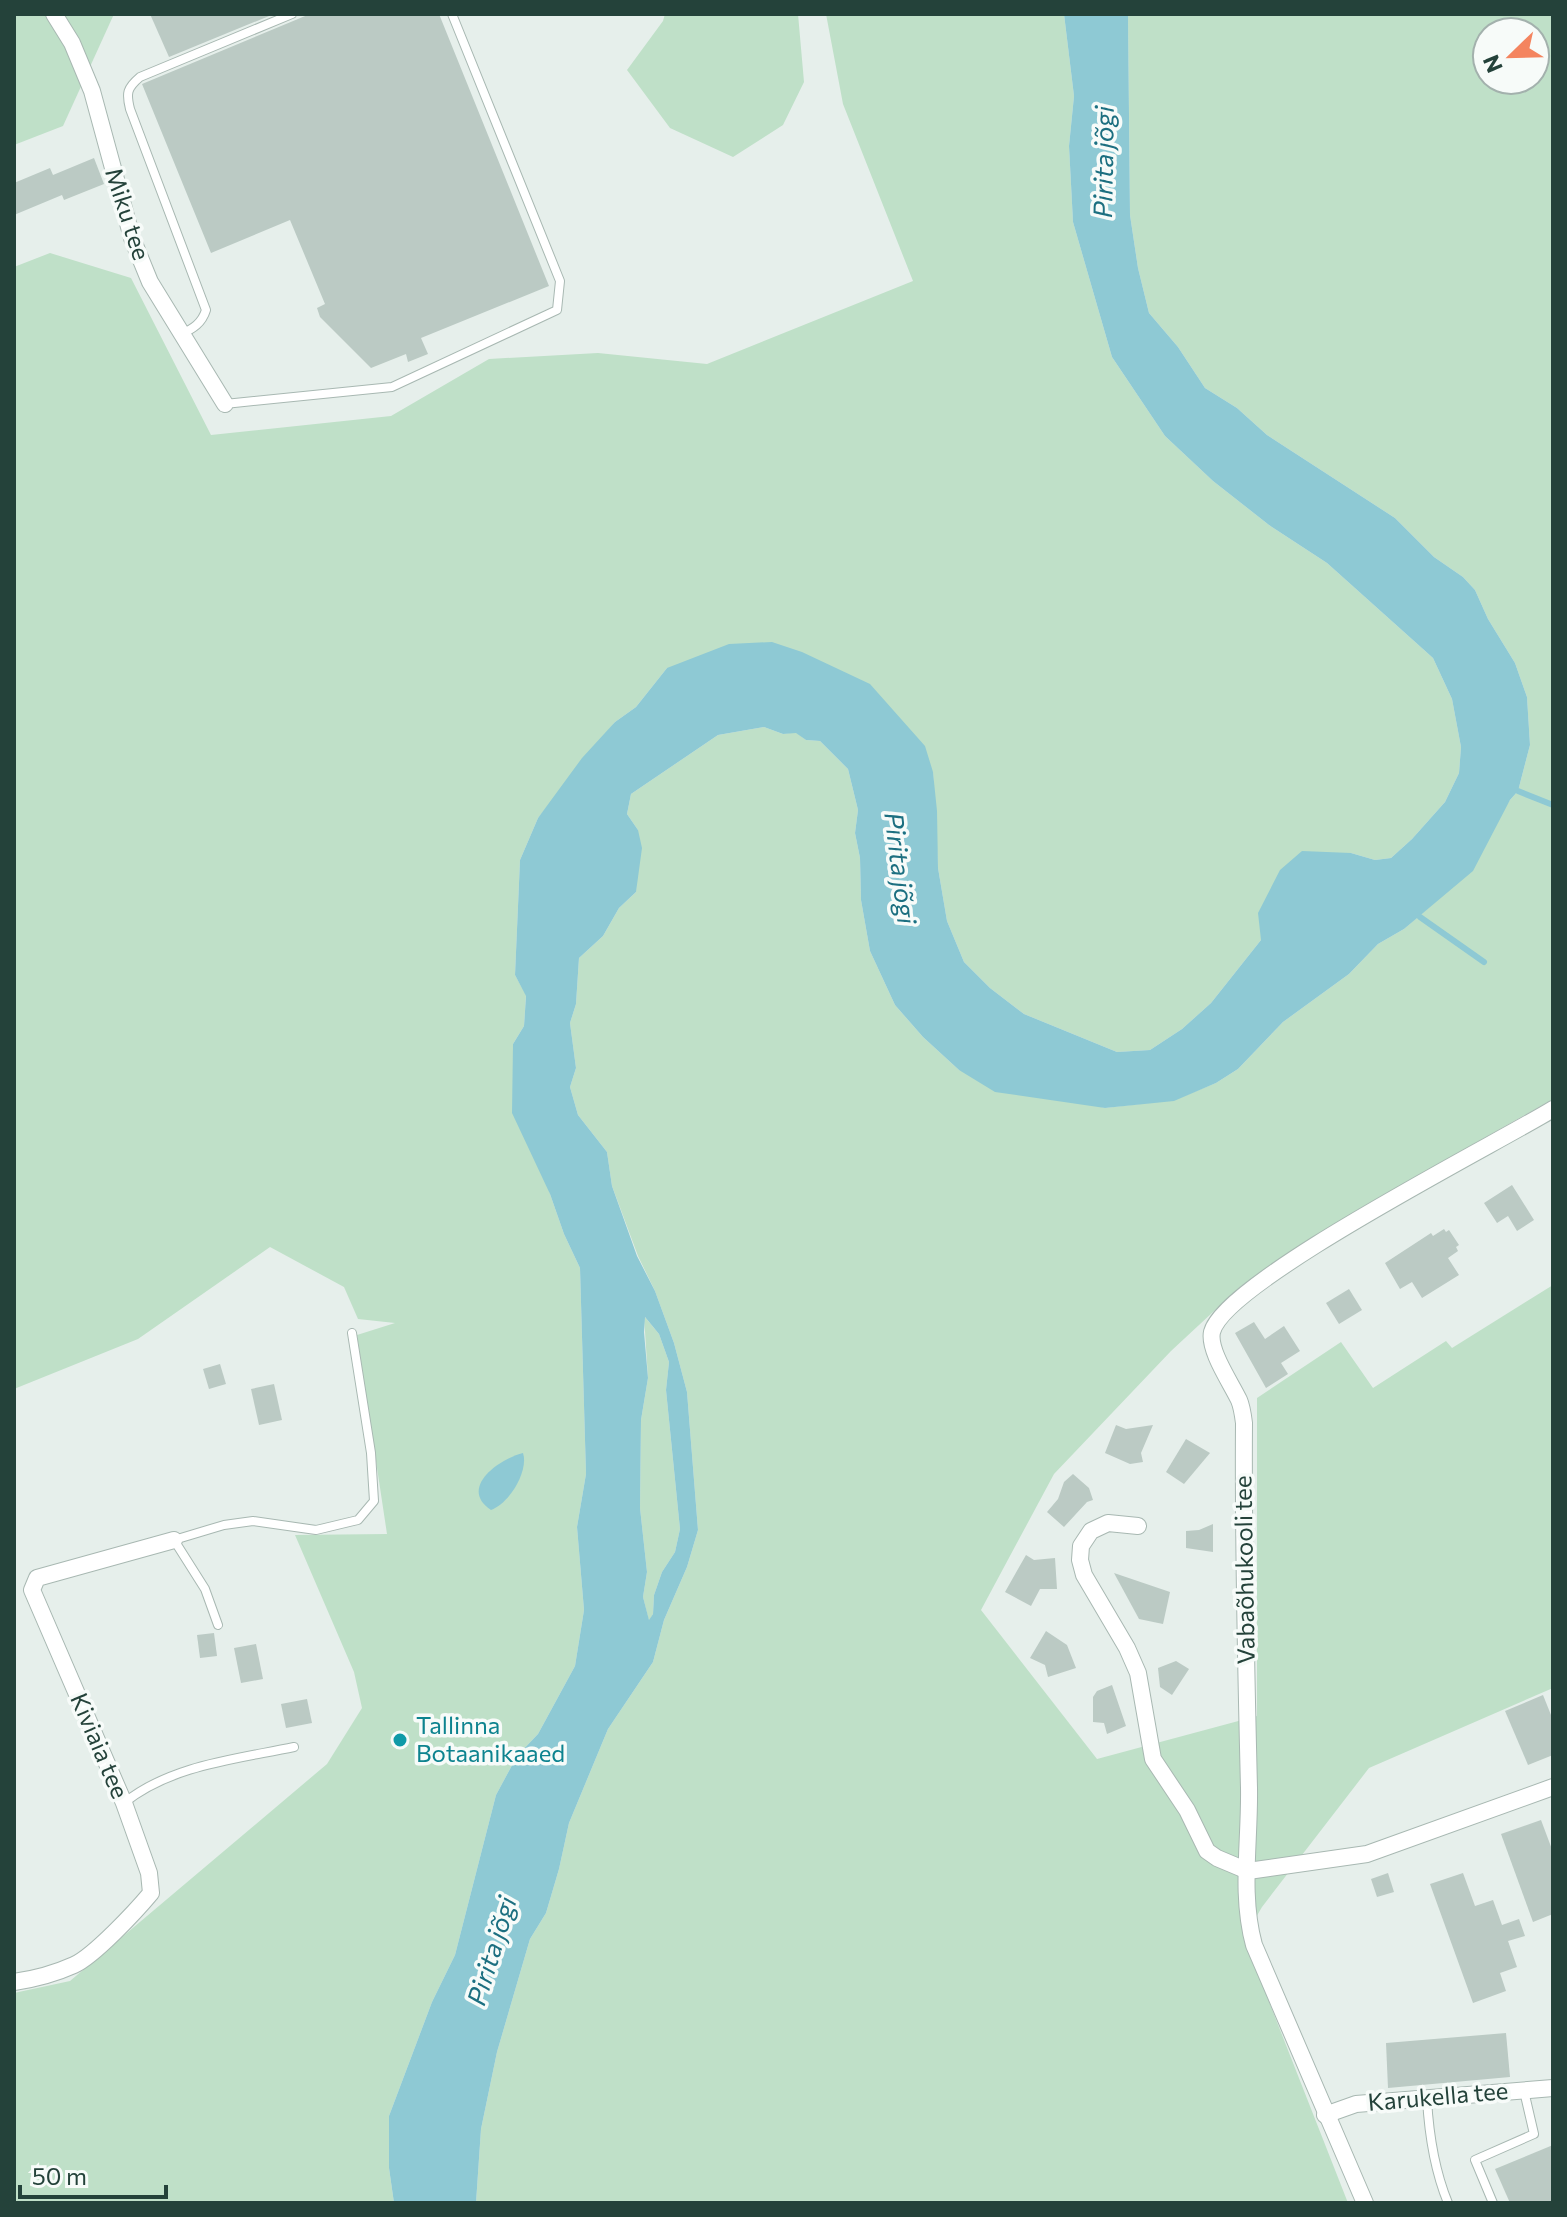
<svg xmlns="http://www.w3.org/2000/svg" width="1567" height="2217" font-family="Commissioner,sans-serif">
	<style>
		.green { fill: #bfe0c8; fill-rule: evenodd }
		.water { fill: #8ec9d4; fill-rule: evenodd }
		.lines { fill: none; stroke-linecap: round; stroke-linejoin: round }
		.stream { stroke: #8ec9d4; stroke-width: 6 }
		.building { fill: #bbcac4 }
		.service-casing { stroke: #a8b8b2; stroke-width: 10 }
		.minor-casing { stroke: #a8b8b2; stroke-width: 18 }
		.service { stroke: #fff; stroke-width: 8 }
		.minor { stroke: #fff; stroke-width: 16 }
		.culture-dot { fill: #0f9aa8; stroke: #f7fbf9; stroke-width: 3 }
		.labels { text-anchor: middle; stroke-width: 7; stroke-linejoin: round; paint-order: stroke }
		.street-label { font-size: 24px; fill: #24423a; stroke: #f7fbf9 }
		.culture-label { font-size: 24px; fill: #0d838f; stroke: #f7fbf9; text-anchor: start }
		.water-label { font-size: 26px; font-style: italic; fill: #1c6f80; stroke: #f7fbf9 }
	</style>
	<rect width="100%" height="100%" fill="#e6efeb"/>
	<g class="green">
		<path d="M14 14H114L63 126 14 145Z"/>
		<path d="M665 14H798L804 82 783 125 733 157 670 128 627 70 663 21Z"/>
		<path d="M826 14H1064L1074 96 1069 146 1073 222 1112 357 1165 436 1213 481 1269 525 1327 563 1433 658 1452 699 1461 747 1459 773 1445 802 1412 839 1391 858 1375 860 1351 853 1261 940 1211 1003 1182 1029 1150 1050 1117 1052 1024 1014 990 988 964 962 947 921 938 868 933 772 667 668 636 707 615 722 538 818 520 860 515 975 526 995 524 1026 513 1044 550 1194 564 1234 580 1268 586 1474 577 1527 584 1610 575 1666 538 1734 517 1756 496 1795 455 1955 432 2002 389 2116V2168L394 2203H14V1993L70 1981 327 1764 362 1708 354 1672 295 1535 387 1534 357 1335 395 1323 358 1319 344 1287 270 1247 138 1339 14 1389V267L50 253 131 278 211 435 391 416 489 359 598 353 707 364 913 281 843 104Z"/>
		<path d="M1128 14H1553V1099L1357 1210 1241 1286 1171 1351 1054 1474 981 1610 1097 1759 1257 1716V1398L1341 1342 1373 1388 1446 1341 1452 1348 1553 1285V1688L1369 1768 1262 1907 1244 1938 1348 2203H476L481 2129 497 2052 530 1939 546 1913 559 1869 569 1823 608 1729 653 1662 664 1620 687 1567 698 1530 687 1392 674 1343 655 1291 638 1256 612 1186 607 1152 578 1115 570 1087 576 1068 570 1023 576 1004 579 958 603 936 619 908 636 892 638 830 627 814 631 794 718 735 764 727 783 734 796 732 806 740 820 741 848 769 858 810 855 833 860 858 861 900 870 951 895 1005 923 1037 959 1070 1105 1108 1174 1100 1216 1083 1238 1069 1283 1022 1349 974 1378 944 1404 929 1449 890 1510 800 1518 791 1530 745 1527 697 1515 663 1488 619 1475 590 1463 577 1434 557 1395 518 1267 435 1237 408 1205 388 1178 347 1149 313 1138 268 1130 215ZM1487 32H1535V80H1487Z"/>
		<path d="M644 1316 659 1334 669 1362 666 1390 680 1529 675 1552 662 1572 654 1595 653 1614 649 1621 643 1597 647 1572 640 1508 641 1420 648 1378Z"/>
	</g>
	<g class="water">
		<path d="M1064 14H1128L1130 215 1138 268 1149 313 1178 347 1205 388 1237 408 1267 435 1395 518 1434 557 1463 577 1475 590 1488 619 1515 663 1527 697 1530 745 1518 791 1510 800 1473 871 1404 929 1378 944 1349 974 1283 1022 1238 1069 1216 1083 1174 1101 1105 1108 995 1092 959 1070 923 1037 895 1005 870 951 861 900 860 858 855 833 858 810 848 769 820 741 806 740 796 733 783 734 764 727 718 735 631 794 627 814 638 830 642 848 636 892 619 908 603 936 579 958 576 1004 570 1023 576 1068 570 1087 578 1115 607 1152 612 1186 637 1256 655 1291 674 1343 687 1392 698 1530 687 1567 664 1620 653 1662 608 1729 569 1823 559 1869 546 1913 530 1939 497 2052 481 2129 476 2203H394L389 2168V2116L432 2002 455 1955 496 1795 517 1756 538 1734 575 1666 584 1610 577 1527 586 1474 580 1268 564 1234 550 1194 512 1113 513 1044 524 1026 526 996 515 975 520 860 538 818 582 758 615 722 636 707 667 668 729 644 772 642 802 652 870 684 925 746 933 772 937 811 938 868 947 921 964 962 990 988 1024 1014 1117 1052 1150 1050 1182 1029 1211 1003 1261 940 1258 913 1280 870 1302 851 1351 853 1375 860 1391 858 1412 839 1445 802 1459 773 1461 747 1452 699 1433 658 1327 563 1269 525 1213 481 1165 436 1112 357 1073 222 1069 146 1074 96ZM645 1317 659 1334 669 1362 666 1390 680 1529 675 1552 662 1572 654 1595 653 1614 649 1620 643 1597 647 1572 640 1508 641 1420 648 1378 644 1332Z"/>
		<path d="M523 1453C529 1471 509 1504 491 1510 458 1488 499 1459 523 1453Z"/>
	</g>
	<g class="lines">
		<g class="stream">
			<path d="M1518 791 1553 805"/>
			<path d="M1420 917 1484 962"/>
		</g>
	</g>
	<g class="building">
		<path d="M150 14H274L169 57Z"/>
		<path d="M310 14H439L549 286 421 338 428 354 408 362 406 354 371 368 320 317 317 308 325 304 290 220 211 253 142 84Z"/>
		<path d="M94 158 104 184 64 200 62 195 14 215V183L50 168 53 175Z"/>
		<path d="M1512 1185 1534 1220 1517 1231 1508 1216 1497 1223 1484 1203Z"/>
		<path d="M1444 1229 1446 1232 1449 1230 1459 1245 1456 1247 1458 1251 1448 1258 1459 1275 1422 1298 1412 1282 1400 1289 1385 1263 1431 1233 1433 1236Z"/>
		<path d="M1349 1289 1362 1310 1339 1324 1326 1303Z"/>
		<path d="M1254 1322 1265 1339 1284 1326 1300 1351 1281 1363 1288 1374 1266 1388 1235 1333Z"/>
		<path d="M220 1364 226 1384 209 1389 203 1369Z"/>
		<path d="M274 1384 282 1420 259 1425 251 1389Z"/>
		<path d="M1116 1425 1126 1429 1153 1425 1141 1453 1143 1462 1130 1464 1105 1453Z"/>
		<path d="M1186 1439 1210 1453 1184 1484 1166 1472Z"/>
		<path d="M1073 1474 1089 1488 1093 1500 1087 1502 1064 1527 1047 1512 1058 1499 1064 1482Z"/>
		<path d="M1213 1524V1552L1186 1548V1531L1199 1530Z"/>
		<path d="M1026 1555 1034 1560 1055 1558 1057 1589H1040L1031 1606 1005 1592Z"/>
		<path d="M1114 1573 1170 1592 1163 1624 1139 1619Z"/>
		<path d="M1046 1631 1067 1645 1076 1668 1048 1677 1045 1665 1030 1658Z"/>
		<path d="M214 1633 217 1656 200 1658 197 1635Z"/>
		<path d="M256 1644 263 1679 241 1683 234 1648Z"/>
		<path d="M1176 1661 1189 1669 1172 1695 1160 1687 1158 1668Z"/>
		<path d="M1112 1685 1126 1726 1107 1734 1104 1723 1093 1722V1697L1097 1691Z"/>
		<path d="M1543 1695 1553 1720V1755L1528 1765 1505 1711Z"/>
		<path d="M307 1699 312 1723 286 1728 281 1704Z"/>
		<path d="M1541 1820 1553 1852V1914L1533 1922 1501 1834Z"/>
		<path d="M1388 1873 1394 1892 1377 1897 1371 1879Z"/>
		<path d="M1463 1873 1475 1906 1493 1900 1502 1925 1519 1919 1525 1936 1508 1941 1517 1967 1500 1973 1506 1991 1473 2003 1430 1884Z"/>
		<path d="M1506 2033 1510 2077 1388 2088 1386 2043Z"/>
		<path d="M1553 2145V2203H1510L1495 2169Z"/>
	</g>
	<g class="lines">
		<g class="service-casing">
			<g id="service">
				<path d="M181 334C193 329 202 323 206 310L130 109C126 93 127 88 140 77L292 14"/>
				<path d="M225 404 392 387 557 310 560 281 452 14"/>
				<path d="M218 1625 205 1589 174 1540 224 1525 253 1521 316 1530 358 1520 374 1501 371 1453 352 1333"/>
				<path d="M124 1803C171 1765 237 1759 294 1747"/>
				<path d="M1427 2099C1429 2135 1434 2169 1448 2203"/>
				<path d="M1493 2203 1475 2160 1534 2134 1524 2091"/>
			</g>
		</g>
		<g class="minor-casing">
			<g id="minor">
				<path d="M54 14 72 43 92 91 132 238 150 282 225 404"/>
				<path d="M1138 1526 1108 1523 1091 1531 1081 1546 1080 1560 1084 1575 1127 1648 1138 1673 1153 1759 1187 1810 1207 1851 1217 1858 1248 1871 1367 1854 1553 1787"/>
				<path d="M14 1982C35 1979 54 1974 74 1965 94 1956 136 1911 151 1893L149 1873 124 1803 32 1590 37 1578 174 1540"/>
				<path d="M1325 2115 1356 2104 1553 2088"/>
				<path d="M1365 2203 1254 1945C1240 1894 1250 1841 1249 1788 1246 1667 1243 1545 1244 1423 1243 1415 1242 1407 1239 1400 1231 1383 1208 1350 1212 1332 1225 1281 1496 1144 1553 1109"/>
			</g>
		</g>
		<use href="#service" class="service"/>
		<use href="#minor" class="minor"/>
	</g>
	<circle class="culture-dot" cx="400" cy="1740" r="8"/>
	<g class="labels">
		<g class="street-label">
			<text transform="translate(127 214) rotate(72)" y="8">Miku tee</text>
			<text transform="translate(1245 1570) rotate(-91)" y="8">Vabaõhukooli tee</text>
			<text transform="translate(99 1746) rotate(67)" y="8">Kiviaia tee</text>
			<text transform="translate(1438 2097) rotate(-5)" y="8">Karukella tee</text>
		</g>
		<g class="culture-label">
			<text x="416" y="1734">Tallinna<tspan x="416" dy="28">Botaanikaaed</tspan></text>
		</g>
		<g class="water-label">
			<text transform="translate(1104 162) rotate(-89)" y="9">Pirita jõgi</text>
			<text transform="translate(900 868) rotate(83)" y="9">Pirita jõgi</text>
			<text transform="translate(492 1951) rotate(-73)" y="9">Pirita jõgi</text>
		</g>
	</g>
	<rect width="1567" height="2217" fill="none" stroke="#24423a" stroke-width="32"/>
	<g transform="translate(1511 56) rotate(247)"><circle r="38" fill="#f7fbf9" stroke="#a3b1ad" stroke-width="2"/>
	<path d="M0-6L14 30L0 20L-14 30Z" fill="#f4845f"/>
	<text y="-12" font-size="22" font-weight="bold" text-anchor="middle" fill="#24423a">N</text>
	</g>
	<path d="M20 2185v12h146v-12" fill="none" stroke="#24423a" stroke-width="4"/>
	<text x="32" y="2185" font-size="24" fill="#24423a" stroke="#f7fbf9" stroke-width="6" paint-order="stroke">50 m</text>
</svg>
